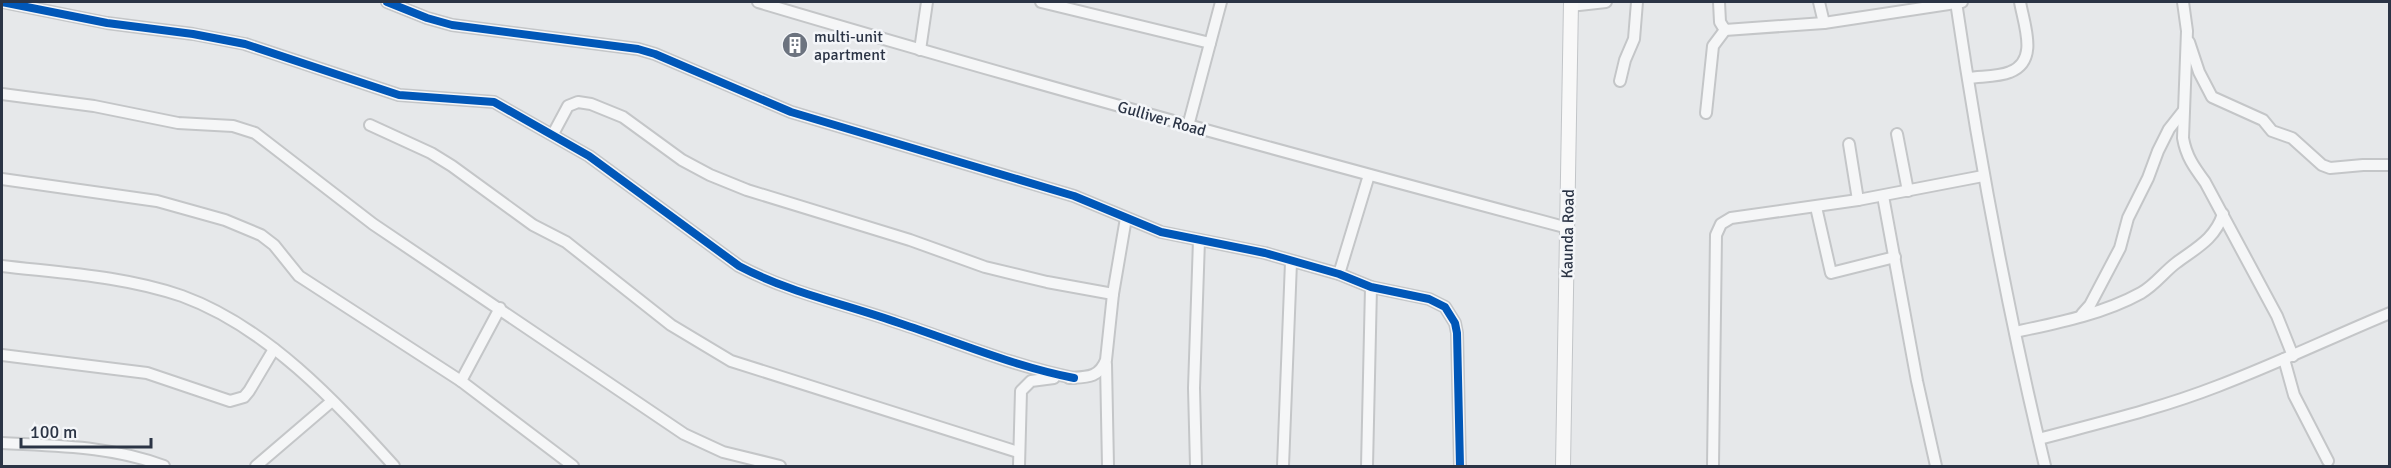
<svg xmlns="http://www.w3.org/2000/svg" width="2391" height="468" font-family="Signika,sans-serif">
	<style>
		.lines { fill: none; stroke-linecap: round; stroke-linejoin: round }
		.minor-casing { stroke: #c4c6c8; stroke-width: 14 }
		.major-casing { stroke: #c2c5c8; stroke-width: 16 }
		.minor { stroke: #f5f6f7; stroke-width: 10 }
		.major { stroke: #f8f8f8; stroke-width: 14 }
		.cycleway-casing { stroke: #f4f6f9; stroke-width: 11 }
		.cycleway { stroke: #0057b8; stroke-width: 8 }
		.labels { text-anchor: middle; stroke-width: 5; stroke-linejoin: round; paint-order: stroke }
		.poi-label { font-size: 16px; fill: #2b3445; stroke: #f4f6f9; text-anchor: start }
		.street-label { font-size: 16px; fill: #2b3445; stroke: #f4f6f9 }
	</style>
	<rect width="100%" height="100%" fill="#e6e8ea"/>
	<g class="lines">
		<g class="minor-casing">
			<g id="minor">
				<path d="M2 2 107 23 193 34 245 44 399 95 494 102 589 156 739 266C790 293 845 304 899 323 957 342 1013 366 1074 378"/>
				<path d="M387 2 427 18 452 25 638 49 655 54 791 112 1074 196 1161 232 1265 253 1339 274 1371 287 1429 299 1445 307 1455 323 1457 333 1460 466"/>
				<path d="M758 2C1027 82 1297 156 1568 228"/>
				<path d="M1041 2 1210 43"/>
				<path d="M1719 2 1720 22 1725 30 1824 23 1962 2"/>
				<path d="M1819 2 1824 23"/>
				<path d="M1956 2C1979 158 2008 313 2045 466"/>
				<path d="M2183 2 2187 31 2183 138C2186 156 2194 167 2205 182L2277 316 2293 356"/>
				<path d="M1570 6 1606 2"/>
				<path d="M2189 42 2199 72 2212 97 2263 120 2272 131 2292 138 2322 165 2330 168 2363 165H2390"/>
				<path d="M920 50 927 2"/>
				<path d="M1968 78C1981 76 1998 77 2010 72 2039 61 2024 25 2020 2"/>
				<path d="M1620 81 1625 60 1634 39 1637 2"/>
				<path d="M2 94 94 106 178 123 233 126 255 133 373 224 684 434 723 452 780 466"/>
				<path d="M1706 113 1713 46 1725 30"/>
				<path d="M370 125 431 153 452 166 533 225 566 242 671 325 731 361 1018 452"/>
				<path d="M1188 126 1221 2"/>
				<path d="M553 134 568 106 578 102 591 104 623 117 682 160 710 175 747 190 910 240 985 267 1047 282 1113 294"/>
				<path d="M1897 134 1908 191"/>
				<path d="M1849 144 1858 200"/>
				<path d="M2 179 157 201 225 220 261 235 274 245 299 276 461 381 573 466"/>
				<path d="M1883 196 1917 381 1936 466"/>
				<path d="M1816 207 1831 273 1895 257"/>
				<path d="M2 266C62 273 124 276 182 296 267 327 335 401 394 466"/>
				<path d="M1339 274 1369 175"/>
				<path d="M2082 314 2090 305 2120 248 2128 218 2148 178 2158 151 2169 129 2184 110"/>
				<path d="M2015 332C2057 323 2103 314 2141 293 2155 285 2164 272 2176 263 2196 248 2215 239 2223 214"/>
				<path d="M2 355 147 373 230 401 244 397 249 391 274 349"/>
				<path d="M2284 359 2294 395 2328 461"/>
				<path d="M1106 364 1108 466"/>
				<path d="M1069 378C1087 377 1099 378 1106 360L1113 294 1126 218"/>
				<path d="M461 381 500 308"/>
				<path d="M2039 439C2099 423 2159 409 2218 386 2276 364 2332 337 2390 313"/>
				<path d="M2 443C57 446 112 446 164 466"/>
				<path d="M256 466 332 401"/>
				<path d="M1019 466 1021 391 1031 381 1054 378"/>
				<path d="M1196 466 1194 388 1199 240"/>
				<path d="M1283 466 1291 262"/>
				<path d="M1367 466 1371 287"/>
				<path d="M1713 466 1716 235 1721 224 1731 218 1858 200 1983 176"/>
			</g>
		</g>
		<g class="major-casing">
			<path id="major" d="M1563 466 1571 2"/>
		</g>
		<use href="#minor" class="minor"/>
		<use href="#major" class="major"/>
		<g class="cycleway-casing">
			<g id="cycleway">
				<path d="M2 2 107 23 193 34 245 44 399 95 494 102 589 156 739 266C790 293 845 304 899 323 957 342 1013 366 1074 378"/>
				<path d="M387 2 427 18 452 25 638 49 655 54 791 112 1074 196 1161 232 1265 253 1339 274 1371 287 1429 299 1445 307 1455 323 1457 333 1460 466"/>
			</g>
		</g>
		<use href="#cycleway" class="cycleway"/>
	</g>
	<defs>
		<g id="building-disc" transform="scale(1.35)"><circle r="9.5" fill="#6c737f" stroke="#f4f6f9"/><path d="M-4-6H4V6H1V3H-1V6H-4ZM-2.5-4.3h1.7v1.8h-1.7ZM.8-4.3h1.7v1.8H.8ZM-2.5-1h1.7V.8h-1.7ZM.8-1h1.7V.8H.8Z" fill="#fff"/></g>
	</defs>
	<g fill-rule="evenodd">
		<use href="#building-disc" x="795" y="45"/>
	</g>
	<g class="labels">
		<g class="poi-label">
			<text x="814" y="42">multi-unit<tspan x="814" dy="18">apartment</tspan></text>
		</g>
		<g class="street-label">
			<text transform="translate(1162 118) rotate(16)" y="6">Gulliver Road</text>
			<text transform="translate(1567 234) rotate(-89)" y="6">Kaunda Road</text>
		</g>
	</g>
	<rect width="2391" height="468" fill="none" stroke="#2b3445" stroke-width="6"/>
	<path d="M21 438v9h130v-9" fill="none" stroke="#2b3445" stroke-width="3"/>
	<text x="30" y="438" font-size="18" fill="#2b3445" stroke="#f4f6f9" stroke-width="4.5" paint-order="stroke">100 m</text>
</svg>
